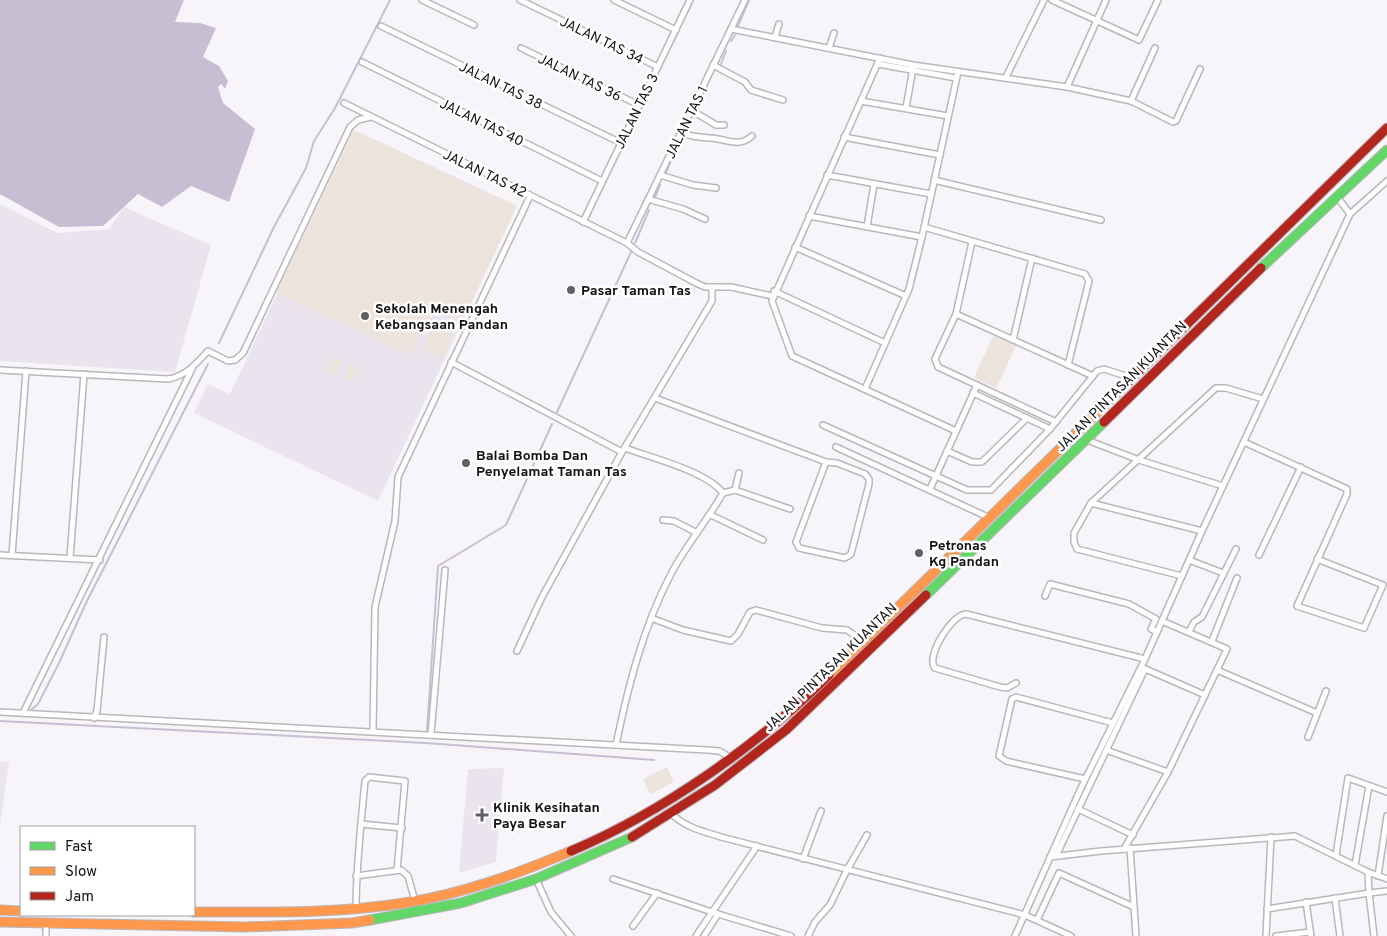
<svg xmlns="http://www.w3.org/2000/svg" width="1387" height="936" font-family="Overpass,sans-serif">
	<style>
		.built { fill: #e9e4ee }
		.green { fill: #ebe3dc }
		.water { fill: #c7bed4 }
		.lines { fill: none; stroke-linecap: round; stroke-linejoin: round }
		.stream { stroke: #c7bed4; stroke-width: 2 }
		.street-casing { stroke: #b9b7bb; stroke-width: 8 }
		.fast-casing { stroke: #b9b7bb; stroke-width: 11 }
		.slow-casing { stroke: #b9b7bb; stroke-width: 11 }
		.jam-casing { stroke: #b9b7bb; stroke-width: 11 }
		.street { stroke: #fefefe; stroke-width: 5 }
		.fast { stroke: #63d668; stroke-width: 9 }
		.slow { stroke: #ff974d; stroke-width: 9 }
		.jam { stroke: #b3261e; stroke-width: 9 }
		.poi-dot { fill: #626064; stroke: #fff; stroke-width: 2 }
		.labels { text-anchor: middle; stroke-width: 5; stroke-linejoin: round; paint-order: stroke }
		.street-label { font-size: 14px; fill: #111013; stroke: #fff }
		.poi-label { font-size: 14px; font-weight: bold; fill: #111013; stroke: #fff; text-anchor: start }
	</style>
	<rect width="100%" height="100%" fill="#f7f5fa"/>
	<g class="built">
		<path d="M354 130 517 206 378 501 194 413 208 384 230 394Z"/>
		<path d="M0 204 57 233 109 229 124 207 211 245 175 372 0 361Z"/>
		<path d="M0 761 9 762 0 826Z"/>
		<path d="M504 768 496 862 459 873 468 769Z"/>
	</g>
	<g class="green">
		<path d="M354 130 517 206 462 322 433 309 411 355 276 293Z"/>
		<path d="M435 321 455 330 441 359 422 350Z"/>
		<path d="M993 336 1016 346 996 388 974 378Z"/>
		<path d="M334 356 343 360 336 375 327 371Z"/>
		<path d="M350 363 359 368 352 382 343 378Z"/>
		<path d="M667 767 674 782 650 794 643 779Z"/>
	</g>
	<path class="water" d="M0 0H184L175 22 200 23 216 28 203 57 219 66 228 81 225 89 221 84 218 87 223 103 255 129 229 202 191 186 162 207 138 194 103 226 59 227 0 194Z"/>
	<g class="lines">
		<g class="stream">
			<path d="M738 26 749 0"/>
			<path d="M731 41 735 35"/>
			<path d="M721 64 726 51"/>
			<path d="M686 129 694 113"/>
			<path d="M680 141 683 135"/>
			<path d="M666 173 673 155"/>
			<path d="M655 197 660 185"/>
			<path d="M635 243 649 210"/>
			<path d="M219 343 274 227 306 168 314 141 335 108 390 0"/>
			<path d="M557 412 631 252"/>
			<path d="M32 709 38 704 59 663 86 603 208 364"/>
			<path d="M0 721 426 743 654 760"/>
			<path d="M427 731 438 566 506 525 552 424"/>
		</g>
		<g class="street-casing">
			<g id="street">
				<path d="M422 0 474 25"/>
				<path d="M520 0 658 67"/>
				<path d="M614 0 676 30"/>
				<path d="M1052 0 1139 40 1158 0"/>
				<path d="M381 26 621 143"/>
				<path d="M731 29 913 65 1067 87 1131 101 1173 122 1176 121 1200 69"/>
				<path d="M775 37 779 24"/>
				<path d="M521 48 639 105"/>
				<path d="M829 48 834 33"/>
				<path d="M880 58 772 301 792 356 956 431"/>
				<path d="M362 62 602 181"/>
				<path d="M878 64 956 78"/>
				<path d="M713 65 745 82 751 90 783 100"/>
				<path d="M1006 77 1044 0"/>
				<path d="M1067 87 1106 0"/>
				<path d="M861 101 948 116"/>
				<path d="M1131 101 1155 48"/>
				<path d="M344 103 627 243 638 252 696 283 705 287H731L772 296"/>
				<path d="M906 108 913 68"/>
				<path d="M691 110 716 125H724"/>
				<path d="M680 132C692 137 699 137 711 138 726 139 739 148 752 136"/>
				<path d="M844 137 940 155"/>
				<path d="M660 175 693 185 716 188"/>
				<path d="M827 175 931 194"/>
				<path d="M934 180 1101 220"/>
				<path d="M648 199 683 209 705 219"/>
				<path d="M1350 214 1387 181"/>
				<path d="M809 216 922 237"/>
				<path d="M583 222 690 0"/>
				<path d="M867 227 874 184"/>
				<path d="M924 227 1085 274 1089 281 1068 365"/>
				<path d="M972 242 956 314 935 359 938 367 1056 422"/>
				<path d="M627 243 745 0"/>
				<path d="M795 247 906 296"/>
				<path d="M774 291 885 343"/>
				<path d="M956 314 1093 376"/>
				<path d="M1013 340 1032 258"/>
				<path d="M451 362 622 452"/>
				<path d="M0 370 168 379C186 376 196 364 208 351L228 361 235 360 243 353 350 127 358 120 371 117"/>
				<path d="M865 389 909 289 922 237 958 72"/>
				<path d="M973 393 1050 429"/>
				<path d="M655 398 826 462 837 463 865 474"/>
				<path d="M823 425 967 490H991L1050 429 1097 371 1104 369 1132 378"/>
				<path d="M1087 440 1139 460 1223 486"/>
				<path d="M1244 442 1347 489V494L1297 606 1364 628 1383 585 1317 559"/>
				<path d="M836 447 990 518"/>
				<path d="M625 448C652 458 706 471 723 493L735 490 790 509"/>
				<path d="M947 451 972 462H982L1027 418"/>
				<path d="M826 462 796 542 799 548 845 558 851 554 869 484V479L865 474"/>
				<path d="M930 489 977 385"/>
				<path d="M735 490 739 473"/>
				<path d="M1091 503 1202 531"/>
				<path d="M711 515 763 540"/>
				<path d="M663 520 674 521 697 533"/>
				<path d="M0 555 100 560"/>
				<path d="M12 555 26 371"/>
				<path d="M1259 555 1301 467"/>
				<path d="M70 558 84 374"/>
				<path d="M1189 560 1223 573"/>
				<path d="M1182 576 1077 549 1074 542V533L1091 503 1216 388H1226L1263 399"/>
				<path d="M1045 596 1050 584 1129 604 1156 619 1151 629 1157 632"/>
				<path d="M651 618 683 630 731 641 738 634 750 612 756 610 822 628 847 630 863 641"/>
				<path d="M1189 632 1194 622 1202 617 1236 549"/>
				<path d="M1212 641 1237 578"/>
				<path d="M517 651 542 597 622 452 712 301V287"/>
				<path d="M1143 668 1205 695"/>
				<path d="M1217 670 1317 713"/>
				<path d="M1016 683 1007 688 1000 687 935 668C925 657 952 614 966 614L1145 659"/>
				<path d="M0 712 707 750 719 751 730 757"/>
				<path d="M23 713 192 369"/>
				<path d="M94 718 97 711 104 637"/>
				<path d="M373 731 375 607 395 521 398 477 530 196"/>
				<path d="M431 734 445 570"/>
				<path d="M1308 737 1326 691"/>
				<path d="M616 745C628 687 643 627 671 574 686 545 707 521 723 493"/>
				<path d="M1106 750 1168 772"/>
				<path d="M1085 779 1006 761 999 756 1012 699 1016 697 1113 723"/>
				<path d="M1078 809 1133 835"/>
				<path d="M671 813C684 827 702 831 721 837L1025 915 1071 936"/>
				<path d="M361 824 402 828"/>
				<path d="M1130 848 1136 936"/>
				<path d="M1124 849 1168 772 1227 649 1162 621"/>
				<path d="M1336 855 1348 778 1387 792"/>
				<path d="M1056 856 1145 669"/>
				<path d="M1050 857 1101 851 1295 836 1368 872 1369 893 1267 909"/>
				<path d="M803 859 821 811"/>
				<path d="M1355 865 1369 786"/>
				<path d="M1368 872 1387 879"/>
				<path d="M356 876 401 870 408 876 415 901"/>
				<path d="M1378 876 1387 816"/>
				<path d="M536 879 551 912 571 936"/>
				<path d="M613 879 718 914 791 936"/>
				<path d="M1335 898 1340 936"/>
				<path d="M1306 902 1311 936"/>
				<path d="M356 909C356 866 361 824 365 781L369 777 405 781 397 870"/>
				<path d="M1037 920 1059 873 1134 907"/>
				<path d="M633 926 657 893"/>
				<path d="M46 936V923"/>
				<path d="M696 936 757 846"/>
				<path d="M704 936 718 914"/>
				<path d="M808 936 815 922 830 905 847 870 867 835"/>
				<path d="M1015 936 1081 788 1145 659 1202 531 1350 214 1338 198"/>
				<path d="M1266 936 1271 837"/>
				<path d="M1276 936 1310 932"/>
				<path d="M1374 936 1369 893 1387 891"/>
			</g>
		</g>
		<g class="fast-casing">
			<g id="fast">
				<path d="M1261 268 1387 150"/>
				<path d="M926 595 1104 422"/>
				<path d="M370 920 461 903 536 879 632 837"/>
			</g>
		</g>
		<g class="slow-casing">
			<g id="slow">
				<path d="M829 675 1128 382"/>
				<path d="M0 910 21 911"/>
				<path d="M194 912C264 912 335 914 404 903 462 894 517 874 571 851"/>
				<path d="M0 922 244 927 352 923 370 920"/>
			</g>
		</g>
		<g class="jam-casing">
			<g id="jam">
				<path d="M1128 382 1387 128"/>
				<path d="M1104 422 1261 268"/>
				<path d="M632 837 715 785 786 730 926 595"/>
				<path d="M571 851C663 812 758 745 829 675"/>
			</g>
		</g>
		<use href="#street" class="street"/>
		<use href="#fast" class="fast"/>
		<use href="#slow" class="slow"/>
		<use href="#jam" class="jam"/>
	</g>
	<g class="poi-dot">
		<circle cx="571" cy="290" r="5"/>
		<circle cx="365" cy="316" r="5"/>
		<circle cx="466" cy="463" r="5"/>
		<circle cx="919" cy="553" r="5"/>
		<path d="M479.5 807.5h5v5h5v5h-5v5h-5v-5h-5v-5h5z"/>
	</g>
	<g class="labels">
		<g class="street-label">
			<text transform="translate(602 40) rotate(26)" y="5">JALAN TAS 34</text>
			<text transform="translate(580 77) rotate(26)" y="5">JALAN TAS 36</text>
			<text transform="translate(501 85) rotate(26)" y="5">JALAN TAS 38</text>
			<text transform="translate(636 111) rotate(-64)" y="5">JALAN TAS 3</text>
			<text transform="translate(482 122) rotate(26)" y="5">JALAN TAS 40</text>
			<text transform="translate(686 122) rotate(-64)" y="5">JALAN TAS 1</text>
			<text transform="translate(485 173) rotate(26)" y="5">JALAN TAS 42</text>
			<text transform="translate(1121 386) rotate(-45)" y="5">JALAN PINTASAN KUANTAN</text>
			<text transform="translate(830 667) rotate(-44)" y="5">JALAN PINTASAN KUANTAN</text>
		</g>
		<g class="poi-label">
			<text x="581" y="295">Pasar Taman Tas</text>
			<text x="375" y="313">Sekolah Menengah<tspan x="375" dy="16">Kebangsaan Pandan</tspan></text>
			<text x="476" y="460">Balai Bomba Dan<tspan x="476" dy="16">Penyelamat Taman Tas</tspan></text>
			<text x="929" y="550">Petronas<tspan x="929" dy="16">Kg Pandan</tspan></text>
			<text x="493" y="812">Klinik Kesihatan<tspan x="493" dy="16">Paya Besar</tspan></text>
		</g>
	</g>
	<rect x="20" y="826" width="175" height="90" fill="#ffffff" stroke="#a09fa1"/>
	<rect x="30" y="842" width="25" height="8" fill="#63d668" stroke="#a09fa1"/>
	<text x="65" y="851" font-size="15" fill="#111013">Fast</text>
	<rect x="30" y="867" width="25" height="8" fill="#ff974d" stroke="#a09fa1"/>
	<text x="65" y="876" font-size="15" fill="#111013">Slow</text>
	<rect x="30" y="892" width="25" height="8" fill="#b3261e" stroke="#a09fa1"/>
	<text x="65" y="901" font-size="15" fill="#111013">Jam</text>
</svg>
